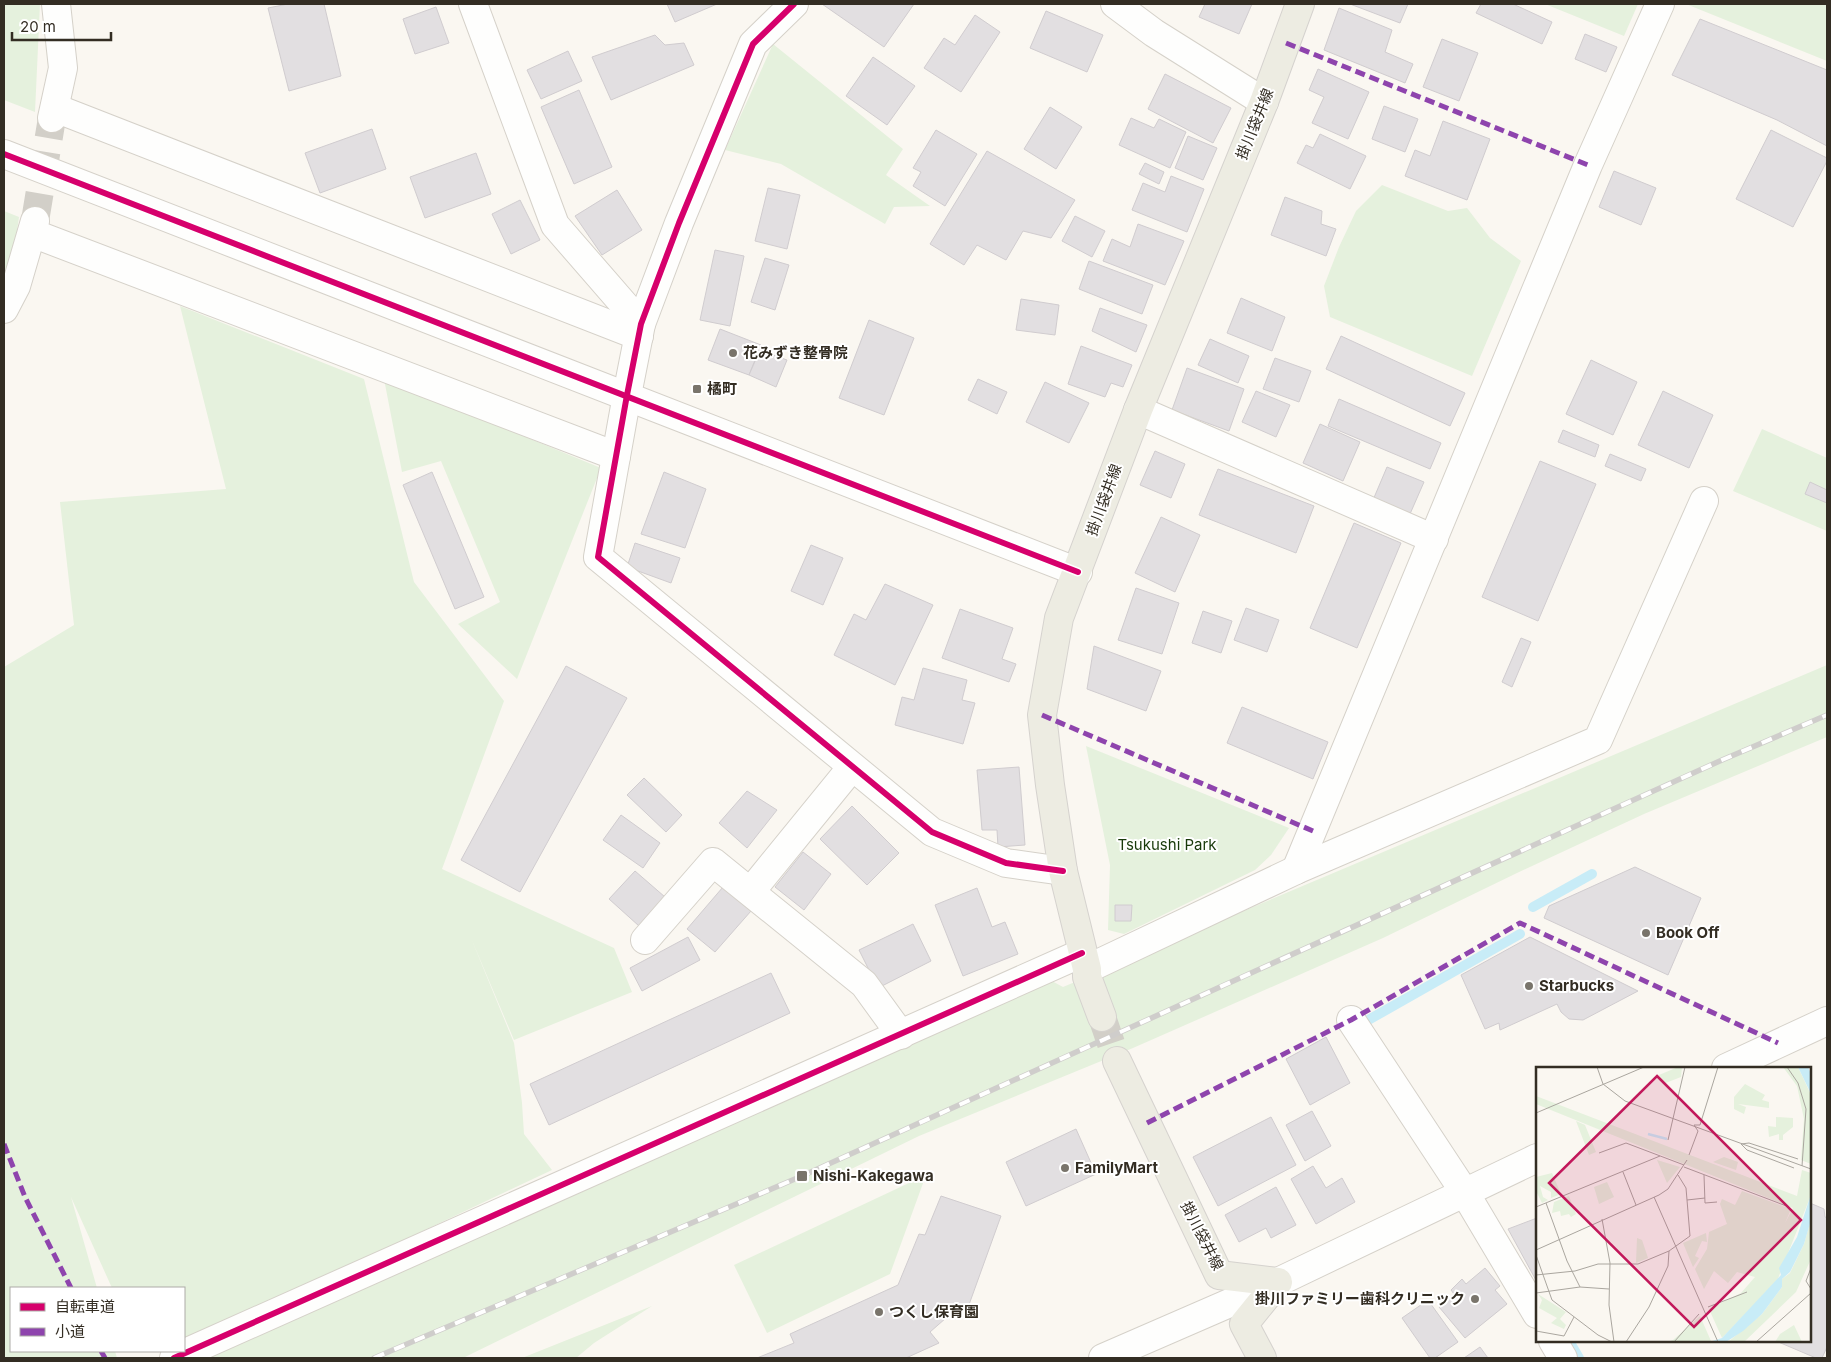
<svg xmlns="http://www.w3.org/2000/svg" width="1831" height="1362" font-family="Inter,'Noto Sans JP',sans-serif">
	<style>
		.green { fill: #e5f1dd }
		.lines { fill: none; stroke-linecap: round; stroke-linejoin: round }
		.stream { stroke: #c8ecf7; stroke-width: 10 }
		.building { fill: #e2dfe1; stroke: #d0cccf }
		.minor-tunnel { stroke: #d2cfc8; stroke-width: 28; stroke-dasharray: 28 14; stroke-linecap: butt }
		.major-tunnel { stroke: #d2cfc8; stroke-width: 28; stroke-dasharray: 28 14; stroke-linecap: butt }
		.minor-casing { stroke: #d5d1c9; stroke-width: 30 }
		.major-casing { stroke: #d5d2ce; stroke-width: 30 }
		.minor { stroke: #fefefd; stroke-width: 28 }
		.major { stroke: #edece2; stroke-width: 28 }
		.rail-casing { stroke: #cfcdcb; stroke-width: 5.5 }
		.rail { stroke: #fff; stroke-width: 4; stroke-dasharray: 11; stroke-linecap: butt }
		.quiet { stroke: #8e44ad; stroke-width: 5; stroke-dasharray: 10 5; stroke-linecap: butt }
		.cycleway-casing { stroke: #fff; stroke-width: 9 }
		.cycleway { stroke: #d6006c; stroke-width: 6 }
		.poi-dot { fill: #79746b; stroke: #fff; stroke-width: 2 }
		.labels { text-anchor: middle; stroke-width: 4; stroke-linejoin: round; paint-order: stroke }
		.street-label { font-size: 15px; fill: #332d23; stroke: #fff }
		.poi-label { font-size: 15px; font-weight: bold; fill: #332d23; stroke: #fff; text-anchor: start }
		.park-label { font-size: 15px; fill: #18390a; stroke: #fff }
		.inset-river { fill: none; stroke: #c8ecf7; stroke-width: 2.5 }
		.inset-road { fill: none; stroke: #aaa69f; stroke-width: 1 }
		.view { fill: #c2185b; fill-opacity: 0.15; stroke: #c2185b; stroke-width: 2.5 }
		.inset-edge { fill: none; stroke: #332d23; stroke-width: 2.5 }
	</style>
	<rect width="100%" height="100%" fill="#faf7f1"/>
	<g class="green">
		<path d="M4 4H40L35 112 4 100Z"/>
		<path d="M1545 4H1638L1624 36Z"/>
		<path d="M1686 4H1827V61Z"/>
		<path d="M773 44 903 149 886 175 930 206 894 207 885 224 781 164 725 150Z"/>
		<path d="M1382 185 1448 211 1467 208 1490 238 1521 261 1472 376 1330 317 1324 286 1339 247 1356 211Z"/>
		<path d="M4 211 19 217 4 321Z"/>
		<path d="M180 306 364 379 414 582 504 701 442 869 614 948 632 992 514 1040 471 938 514 1043 522 1103 524 1134 552 1170 184 1344V1288H112L71 1197 97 1288H11V1351H115L117 1358H4V667L74 625 60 502 226 489Z"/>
		<path d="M384 379 601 468 517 679 458 624 500 602 441 461 402 472Z"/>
		<path d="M1762 429 1827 458V531L1733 491Z"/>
		<path d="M1827 665V737L1644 814 1517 873 1383 938 1133 1048 919 1136 463 1358H192L1050 980 1063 987Z"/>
		<path d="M1086 746 1289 828 1271 855 1255 870 1124 934 1108 930 1110 865Z"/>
		<path d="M926 1175 890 1274 767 1333 734 1265Z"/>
		<path d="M652 1306 594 1343 576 1358H522Z"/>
	</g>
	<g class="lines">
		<g class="stream">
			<path d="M1533 907 1592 874"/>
			<path d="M1367 1029 1363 1023 1520 934"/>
			<path d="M1569 1341 1579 1358"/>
		</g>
	</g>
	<g class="building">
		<path d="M288 4H324L341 76 289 91 268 8Z"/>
		<path d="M667 4H717L675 22Z"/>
		<path d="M822 4H914L884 47Z"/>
		<path d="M1205 4H1252L1239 34 1199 17Z"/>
		<path d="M1350 4H1408L1400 23Z"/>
		<path d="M1481 4H1513L1552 22 1542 44 1476 13Z"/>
		<path d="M436 7 449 43 415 54 403 19Z"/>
		<path d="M1339 8 1392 30 1385 52 1413 64 1405 83 1324 50Z"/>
		<path d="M1046 11 1103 35 1087 72 1030 48Z"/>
		<path d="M975 15 1000 32 961 92 924 68 944 38 955 45Z"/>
		<path d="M1700 19 1827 70V146L1777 120 1672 75Z"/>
		<path d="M1585 34 1617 47 1606 72 1575 59Z"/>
		<path d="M655 35 665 45 684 43 694 65 611 100 592 57Z"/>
		<path d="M1442 39 1478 53 1459 101 1423 87Z"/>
		<path d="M568 51 582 81 541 99 527 70Z"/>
		<path d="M873 57 915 86 887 125 846 96Z"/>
		<path d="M1318 69 1369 92 1348 139 1312 123 1324 97 1309 90Z"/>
		<path d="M1165 74 1231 108 1213 143 1148 109Z"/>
		<path d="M579 90 612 167 574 184 541 107Z"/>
		<path d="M1384 106 1418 119 1405 152 1372 139Z"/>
		<path d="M1050 107 1082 127 1056 169 1024 149Z"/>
		<path d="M1131 118 1154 128 1159 119 1186 132 1170 168 1119 145Z"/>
		<path d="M1443 121 1490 139 1467 200 1405 176 1415 150 1430 156Z"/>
		<path d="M372 129 386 169 320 193 305 153Z"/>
		<path d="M936 130 977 154 945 206 913 186 921 172 913 168Z"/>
		<path d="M1771 130 1827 158V161L1793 227 1736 199Z"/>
		<path d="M1320 134 1366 156 1350 189 1297 163 1306 145 1313 148Z"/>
		<path d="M1188 136 1217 148 1203 180 1175 168Z"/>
		<path d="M987 151 1075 200 1051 238 1023 231 1006 260 977 245 964 265 930 244Z"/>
		<path d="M476 153 491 194 425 218 410 177Z"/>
		<path d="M1145 163 1164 172 1159 184 1139 174Z"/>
		<path d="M1614 171 1656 188 1641 225 1599 207Z"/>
		<path d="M1171 176 1204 189 1187 232 1132 210 1143 183 1165 192Z"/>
		<path d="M768 188 800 195 787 249 755 241Z"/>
		<path d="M617 190 642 230 602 255 575 216Z"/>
		<path d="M1285 197 1322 211 1321 224 1336 229 1326 256 1271 235Z"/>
		<path d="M520 200 540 240 511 254 492 214Z"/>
		<path d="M1075 216 1105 231 1092 257 1062 241Z"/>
		<path d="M1138 224 1184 241 1165 285 1103 261 1112 239 1130 247Z"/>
		<path d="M715 250 744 256 730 326 700 320Z"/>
		<path d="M765 258 789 265 775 310 751 302Z"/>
		<path d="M1089 261 1153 285 1142 314 1079 289Z"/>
		<path d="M1241 298 1285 317 1272 351 1227 333Z"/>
		<path d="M1021 299 1059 305 1055 335 1016 330Z"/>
		<path d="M1100 308 1147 325 1136 352 1092 331Z"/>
		<path d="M869 320 914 338 884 415 839 398Z"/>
		<path d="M720 329 761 345 749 375 708 360Z"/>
		<path d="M1341 336 1465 393 1450 426 1326 369Z"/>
		<path d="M1210 339 1249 356 1238 383 1198 365Z"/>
		<path d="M1081 346 1132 365 1123 387 1111 383 1105 397 1068 384Z"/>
		<path d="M760 350 787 360 776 387 749 375Z"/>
		<path d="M1275 358 1311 371 1299 402 1263 389Z"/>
		<path d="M1591 360 1637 382 1613 435 1566 414Z"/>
		<path d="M1187 368 1244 389 1229 431 1172 410Z"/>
		<path d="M978 379 1007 392 997 414 968 400Z"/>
		<path d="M1045 382 1089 403 1069 443 1026 422Z"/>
		<path d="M1256 391 1290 405 1276 437 1242 422Z"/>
		<path d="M1663 391 1713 415 1689 468 1638 445Z"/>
		<path d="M1339 399 1441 443 1430 469 1328 426Z"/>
		<path d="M1320 424 1360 442 1343 481 1303 463Z"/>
		<path d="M1563 430 1599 445 1595 457 1558 442Z"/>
		<path d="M1155 451 1185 464 1171 498 1140 485Z"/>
		<path d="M1610 454 1646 469 1641 481 1605 466Z"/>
		<path d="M1540 461 1596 484 1538 621 1482 597Z"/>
		<path d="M1387 467 1424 482 1410 514 1373 500Z"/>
		<path d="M1218 469 1314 506 1296 553 1199 515Z"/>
		<path d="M432 472 484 597 455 609 403 485Z"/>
		<path d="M664 472 706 489 685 548 641 534Z"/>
		<path d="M1810 482 1827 490V503L1805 494Z"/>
		<path d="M1161 517 1200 535 1175 592 1135 573Z"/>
		<path d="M1354 523 1401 543 1357 648 1310 628Z"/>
		<path d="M635 543 680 558 671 583 627 567Z"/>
		<path d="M811 545 843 558 823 605 791 591Z"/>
		<path d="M885 584 933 605 895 685 834 655 854 614 866 620Z"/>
		<path d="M1136 588 1179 603 1162 654 1118 640Z"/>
		<path d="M1246 608 1279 620 1267 652 1234 640Z"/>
		<path d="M960 609 1013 628 1002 659 1016 664 1009 682 942 658Z"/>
		<path d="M1203 611 1232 621 1221 653 1192 643Z"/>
		<path d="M1521 638 1531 642 1512 687 1502 682Z"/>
		<path d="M1094 646 1161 671 1146 711 1087 689Z"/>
		<path d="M566 666 627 698 520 892 461 860Z"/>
		<path d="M923 668 967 680 962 700 975 703 963 744 895 725 902 697 914 700Z"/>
		<path d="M1242 707 1328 742 1313 779 1227 743Z"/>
		<path d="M1019 767 1025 845 998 847 997 830H982L977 770Z"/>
		<path d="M644 778 682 815 666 832 627 795Z"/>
		<path d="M747 791 777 810 747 848 719 823Z"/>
		<path d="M852 806 899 853 867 885 820 839Z"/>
		<path d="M621 815 660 843 643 868 603 840Z"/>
		<path d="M803 852 831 874 804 910 775 887Z"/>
		<path d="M1635 867 1701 898 1668 975 1544 918 1549 906Z"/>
		<path d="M635 871 665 897 639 926 609 899Z"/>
		<path d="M723 887 751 911 715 952 687 929Z"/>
		<path d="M977 888 992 927 1005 922 1018 954 963 976 935 905Z"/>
		<path d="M1115 905H1132L1131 921H1115Z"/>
		<path d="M913 924 931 961 878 988 859 950Z"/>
		<path d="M688 937 700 960 642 991 630 968Z"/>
		<path d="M1530 937 1638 991 1583 1020 1569 1019 1561 1012 1557 1004 1500 1030 1499 1023 1485 1029 1461 975Z"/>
		<path d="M771 973 790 1013 549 1125 530 1084Z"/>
		<path d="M1326 1037 1350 1083 1310 1105 1286 1059Z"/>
		<path d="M1312 1111 1331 1146 1305 1161 1286 1125Z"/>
		<path d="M1271 1117 1296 1165 1218 1206 1193 1157Z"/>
		<path d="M1076 1129 1096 1174 1026 1206 1006 1162Z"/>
		<path d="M1313 1166 1326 1188 1342 1178 1355 1202 1316 1224 1291 1179Z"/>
		<path d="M1276 1187 1296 1225 1271 1238 1266 1228 1239 1242 1225 1215Z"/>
		<path d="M941 1196 1001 1216 966 1313 954 1311 930 1332 939 1343 906 1358H757L794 1343 790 1334 898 1285 919 1234 925 1235Z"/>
		<path d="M1810 1203 1824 1209 1825 1217 1827 1218V1347L1822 1358H1816L1776 1341H1810Z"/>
		<path d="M1537 1218V1282L1508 1229Z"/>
		<path d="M1485 1268 1500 1286 1495 1290 1507 1304 1465 1338 1439 1307 1454 1294 1451 1290 1462 1279 1466 1284Z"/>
		<path d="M1428 1300 1458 1342 1435 1358H1430L1402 1318Z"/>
		<path d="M1480 1347 1488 1358H1464Z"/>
	</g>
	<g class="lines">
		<path class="minor-tunnel" d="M35 221 52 118"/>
		<path class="major-tunnel" d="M1102 1017 1117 1061"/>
		<g class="minor-casing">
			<g id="minor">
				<path d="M473 4 555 225 641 324"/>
				<path d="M794 4 753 44 679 223 641 324 627 395 598 557 932 832 1006 863 1063 871"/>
				<path d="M1115 4 1154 33 1264 102"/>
				<path d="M55 108 639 336"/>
				<path d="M52 118 63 68 56 4"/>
				<path d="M4 154 1078 572"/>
				<path d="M32 233 616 456"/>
				<path d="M4 309 16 286 35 221"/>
				<path d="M1138 410 1434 539"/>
				<path d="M1296 870 1588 165 1660 4"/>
				<path d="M751 891 852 767"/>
				<path d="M645 940 713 862 864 984 901 1035"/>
				<path d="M1087 969 1296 870 1598 740 1704 501"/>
				<path d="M1351 1020 1465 1193 1537 1314"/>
				<path d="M1726 1068 1827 1021"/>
				<path d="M1553 1341 1563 1358"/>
				<path d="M174 1358 1082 953"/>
				<path d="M1103 1358 1278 1282 1537 1158"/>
			</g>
		</g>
		<g class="major-casing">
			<g id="major">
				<path d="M1102 1017 1087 977V969L1063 871 1050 785 1042 715 1059 618 1138 410 1264 102 1300 4"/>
				<path d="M1117 1061 1219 1275 1278 1282 1244 1324 1262 1358"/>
			</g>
		</g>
		<use href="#minor" class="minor"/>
		<use href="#major" class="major"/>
		<g class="rail-casing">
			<path id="rail" d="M374 1358 802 1176 1722 760 1827 715"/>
		</g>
		<use href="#rail" class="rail"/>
		<g class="quiet">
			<path d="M1286 43 1588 165"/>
			<path d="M1042 715 1313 831"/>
			<path d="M1147 1123 1351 1020 1520 923 1778 1043"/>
			<path d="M4 1144 25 1197 71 1288"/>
			<path d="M101 1351 105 1358"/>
		</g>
		<g class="cycleway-casing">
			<g id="cycleway">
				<path d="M794 4 753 44 679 223 641 324 627 395 598 557 932 832 1006 863 1063 871"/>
				<path d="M4 154 1078 572"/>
				<path d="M174 1358 1082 953"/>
			</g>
		</g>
		<use href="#cycleway" class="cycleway"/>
	</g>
	<g class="poi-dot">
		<circle cx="733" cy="353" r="5"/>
		<rect x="692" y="384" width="10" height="10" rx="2.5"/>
		<circle cx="1646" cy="933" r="5"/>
		<circle cx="1529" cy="986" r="5"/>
		<circle cx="1065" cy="1168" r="5"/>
		<rect x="796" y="1170" width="12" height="12" rx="2.5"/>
		<circle cx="1475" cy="1299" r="5"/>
		<circle cx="879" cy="1312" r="5"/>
	</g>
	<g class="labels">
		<g class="street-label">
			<text transform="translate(1255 124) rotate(-68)" y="5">掛川袋井線</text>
			<text transform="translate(1104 500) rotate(-70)" y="5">掛川袋井線</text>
			<text transform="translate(1202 1236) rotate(63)" y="5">掛川袋井線</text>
		</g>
		<g class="poi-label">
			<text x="743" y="358">花みずき整骨院</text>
			<text x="707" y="394">橘町</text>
			<text x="1656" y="938">Book Off</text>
			<text x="1539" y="991">Starbucks</text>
			<text x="1075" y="1173">FamilyMart</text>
			<text x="813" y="1181">Nishi-Kakegawa</text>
			<text x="1465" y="1304" text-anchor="end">掛川ファミリー歯科クリニック</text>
			<text x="889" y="1317">つくし保育園</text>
		</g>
		<g class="park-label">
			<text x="1167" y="850">Tsukushi Park</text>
		</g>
	</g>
	<g transform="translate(1536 1067)">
		<rect width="275" height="275" fill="#faf7f1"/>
		<path d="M142 0H146L145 10 127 17 123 8ZM247 0H262L275 28V97L265 93 268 52 261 19ZM209 17 229 28 226 33 233 35V41L202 37 210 40 208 47 198 42V30ZM0 29 261 129 266 103 275 106V128L241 214 186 271 173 242 205 226 219 210 201 205 192 216 178 204 168 222 159 202 171 182 173 165 191 157 184 137 186 132 199 138 206 124 255 142 249 156 257 141 0 37ZM240 50 257 51V60L247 68V73H243V67L233 70 232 59 240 60ZM40 54 49 58 60 85 53 88ZM188 90 202 95 200 103 177 95ZM121 93 144 100 131 116ZM16 106 25 127 15 131V125L4 119 7 130 12 133 6 136 0 124V110ZM71 115 78 130 63 137 58 120ZM33 129 40 147 35 150 33 147 25 149 24 144 16 146 18 135ZM275 152V192L260 225 208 275H192L226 247 246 220V212L254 206 268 177ZM170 166 171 175 166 174 159 189 163 191 157 200 147 176ZM101 171 106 173 112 191 100 196ZM2 227 30 245 24 252 30 258 28 262 15 256 21 251 3 241 6 233ZM164 249 175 274 131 275 137 273ZM258 258 266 275H239L244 267Z" fill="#e5f1dd"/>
		<path d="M262 0H272L275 7V27ZM275 127V153L268 177 254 205 246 212V220L226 247 207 264 190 275H173L186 271 245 208 243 201 261 170Z" fill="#c8ecf7"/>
		<path class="inset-river" d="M112 67 131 72"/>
		<path class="inset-road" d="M61 0 67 17 89 34 275 102M206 0H244M251 0 262 16 270 42 266 99M0 46 108 0M132 73 149 0M63 86 90 76 148 98M153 88 162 64 158 58H164L182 0M148 100 253 140M258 101 211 83 205 77 213 76 262 92M87 105 100 138M168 108 169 136 181 135M118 130 182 275M151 133 169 131M10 136 31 194 44 220M0 140 124 89M66 152 74 196 73 238 78 275M0 183 123 128 132 122 151 93M0 188 16 233 62 268 76 275M275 201 270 214 275 222M0 208 39 204 62 197H102L133 184 154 169 150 121 142 108M0 226 44 220 73 222M172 240 211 225M0 264 28 269 38 250M90 275 113 240 132 199 133 184M138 275 163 247M220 275 275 226"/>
		<path class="view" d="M121 9 265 153 158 260 13 116Z"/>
		<rect width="275" height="275" class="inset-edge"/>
	</g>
	<rect width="1831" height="1362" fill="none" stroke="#332d23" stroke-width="10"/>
	<rect x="10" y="1287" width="175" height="65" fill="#ffffff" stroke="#adaba7"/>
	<rect x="20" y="1303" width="25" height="8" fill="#d6006c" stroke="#adaba7"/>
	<text x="55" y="1312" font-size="15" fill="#332d23">自転車道</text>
	<rect x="20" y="1328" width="25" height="8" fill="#8e44ad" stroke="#adaba7"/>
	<text x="55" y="1337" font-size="15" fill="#332d23">小道</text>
	<path d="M12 32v8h99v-8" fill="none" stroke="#332d23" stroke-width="2.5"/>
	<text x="20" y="32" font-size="15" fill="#332d23" stroke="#ffffff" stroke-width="4" paint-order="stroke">20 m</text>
</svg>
